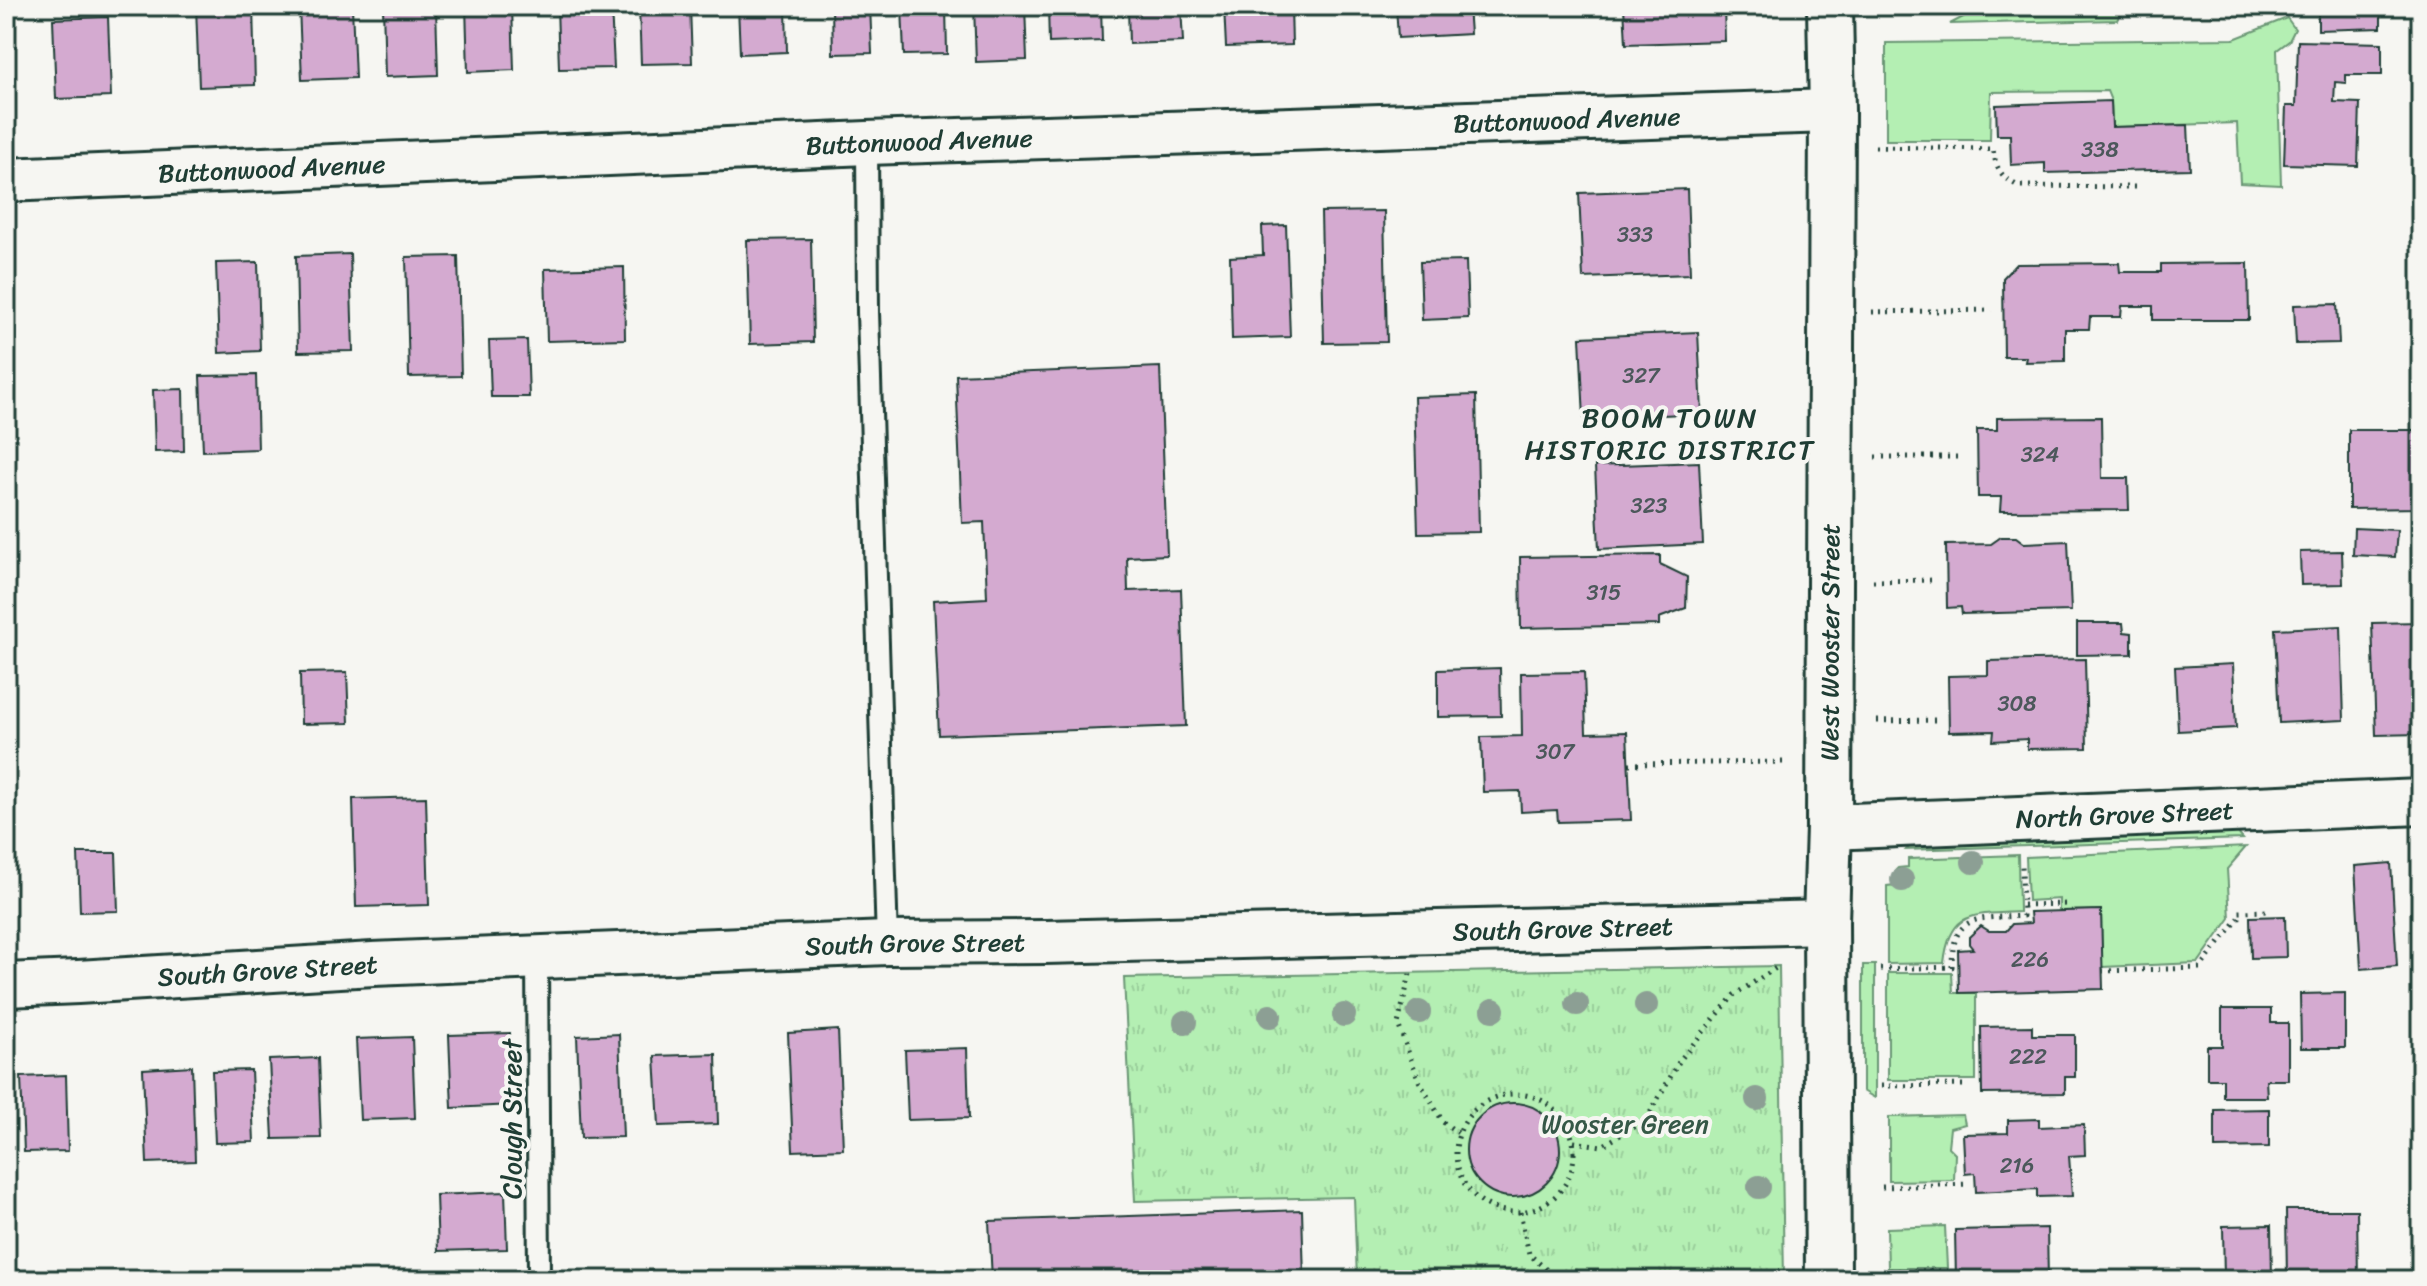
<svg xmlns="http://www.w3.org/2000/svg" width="2427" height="1286" font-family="Sriracha,sans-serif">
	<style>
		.green { fill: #b4efb3; stroke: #6a9674; stroke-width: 2 }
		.park { fill: url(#park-tufts); stroke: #6a9674; stroke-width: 2 }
		.building { fill: #d4aad0; stroke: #1f3d34; stroke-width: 2 }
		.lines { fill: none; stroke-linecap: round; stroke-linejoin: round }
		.service-casing { stroke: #1f3d34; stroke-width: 26 }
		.minor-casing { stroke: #1f3d34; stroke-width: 48 }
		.tertiary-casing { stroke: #1f3d34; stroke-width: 50 }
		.secondary-casing { stroke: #1f3d34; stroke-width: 50 }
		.path { stroke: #1f3d34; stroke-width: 5; stroke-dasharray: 2 6; stroke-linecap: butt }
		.service { stroke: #f6f6f2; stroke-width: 20 }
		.minor { stroke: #f6f6f2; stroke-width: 42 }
		.tertiary { stroke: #f6f6f2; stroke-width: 44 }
		.secondary { stroke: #f6f6f2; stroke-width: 44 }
		.tree { fill: #8c9f94 }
		.labels { text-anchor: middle; stroke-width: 8; stroke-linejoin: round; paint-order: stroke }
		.number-label { font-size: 22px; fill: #4c585b }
		.street-label { font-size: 26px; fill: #1f3d34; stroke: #f6f6f2 }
		.park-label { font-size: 26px; fill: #355847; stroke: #f6f6f2 }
		.neighbourhood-label { font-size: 28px; letter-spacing: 2px; fill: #1f3d34; stroke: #f6f6f2 }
	</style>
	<defs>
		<pattern id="park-tufts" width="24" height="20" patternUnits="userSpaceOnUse" patternTransform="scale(2)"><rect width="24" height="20" fill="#b4efb3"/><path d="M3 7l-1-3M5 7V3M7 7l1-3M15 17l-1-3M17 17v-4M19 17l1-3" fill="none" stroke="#9ace9b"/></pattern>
	</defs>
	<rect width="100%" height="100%" fill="#f6f6f2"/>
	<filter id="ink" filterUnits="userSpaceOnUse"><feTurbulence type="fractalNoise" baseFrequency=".0125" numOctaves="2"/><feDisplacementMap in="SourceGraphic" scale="16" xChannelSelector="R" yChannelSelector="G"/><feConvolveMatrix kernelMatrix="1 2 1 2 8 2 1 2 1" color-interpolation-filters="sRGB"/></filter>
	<g filter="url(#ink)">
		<g class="green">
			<path d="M1984 6H2125L2117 20 1950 24Z"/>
			<path d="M2287 18 2295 29 2289 41 2277 50 2281 185 2240 183 2237 123 2112 127 2111 101 2107 91 1991 92 1990 140H1886V43L2234 39Z"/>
			<path d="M2237 832 2243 839 1906 850 1912 844Z"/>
			<path d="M2246 847 2227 869 2230 918 2198 963 2102 967 2101 910 2059 911V899L2028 901 2026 857Z"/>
			<path d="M2018 855 2019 912C1974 915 1950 909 1944 963L1887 964V886L1895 885V871L1898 868 1908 867V859Z"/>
			<path d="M1863 965H1875V1098L1863 1091Z"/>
			<path d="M1888 973H1952L1953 993H1976V1080H1888Z"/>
			<path d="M1963 1115 1965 1124 1950 1128 1948 1147 1955 1154 1954 1180 1889 1181V1117Z"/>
			<path d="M1945 1226 1947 1268H1888L1887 1228Z"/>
		</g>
		<path class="park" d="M1779 966 1784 1280H1357L1354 1197 1135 1201 1124 978Z"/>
		<g class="building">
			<path d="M196 6H253L255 85 199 87Z"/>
			<path d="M299 6H352L355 78 302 80Z"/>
			<path d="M383 6H436L438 75 385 77Z"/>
			<path d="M466 6H512L514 70 468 72Z"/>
			<path d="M557 6H611L614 68 559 69Z"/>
			<path d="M639 6H690L692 63 641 64Z"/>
			<path d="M738 6H786L787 52 740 54Z"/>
			<path d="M832 6H870L872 53 833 54Z"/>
			<path d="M902 6H946L947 54 904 55Z"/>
			<path d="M974 6H1025L1027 60 976 62Z"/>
			<path d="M1048 6H1101L1102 41 1049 43Z"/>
			<path d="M1128 6H1181L1183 42 1129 44Z"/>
			<path d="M1224 6H1291L1292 45 1226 47Z"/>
			<path d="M1396 6H1468L1470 34 1398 38Z"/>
			<path d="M1624 6H1724L1725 41 1626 44Z"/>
			<path d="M2310 6H2381V28L2318 30V10H2310Z"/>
			<path d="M108 17 111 97 56 99 53 19Z"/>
			<path d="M2298 41 2382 43V75H2346V83L2335 82 2334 102 2360 103 2358 166 2284 164 2286 106H2296Z"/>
			<path d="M2111 101 2112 127 2188 125 2190 169 2045 173V163L2011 165 2010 135H1997L1996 105Z"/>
			<path d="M1687 189 1690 274 1583 278 1579 193Z"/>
			<path d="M1384 211 1387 342 1324 343 1321 212Z"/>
			<path d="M1286 225 1290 337 1232 339 1230 257 1263 255 1262 226Z"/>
			<path d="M811 239 813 342 750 344 747 240Z"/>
			<path d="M350 254 353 351 298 352 296 256Z"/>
			<path d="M458 256 461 376 409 377 406 257Z"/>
			<path d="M1466 261 1468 318 1422 320 1420 262Z"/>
			<path d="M258 262 260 351 219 353 216 263Z"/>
			<path d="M2119 263 2120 272H2161V264L2248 263 2249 320H2153V306H2122L2121 317H2090L2089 329H2065V361L2025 362 2026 357H2004L2003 278 2016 264Z"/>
			<path d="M624 267 625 339 547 341 545 269Z"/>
			<path d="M2337 304 2339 343 2296 344 2294 305Z"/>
			<path d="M1698 332 1702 413 1584 419 1580 337Z"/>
			<path d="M527 340 529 397H491L489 341Z"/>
			<path d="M1160 367 1167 555 1127 557 1128 591 1181 589 1186 726 939 735 933 601 987 598 984 522 962 523 956 375Z"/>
			<path d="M256 375 258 449 203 451 200 376Z"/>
			<path d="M183 389 184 451 155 452 153 390Z"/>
			<path d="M1476 395 1479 532 1418 533 1414 397Z"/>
			<path d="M2101 417 2102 478H2128L2129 510 2000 511 2001 497H1978L1977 430H1997V418Z"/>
			<path d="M2349 430H2421V508L2349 509Z"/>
			<path d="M1699 462 1703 544 1599 549 1595 466Z"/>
			<path d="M2354 528 2397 530 2395 557 2353 555Z"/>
			<path d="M2001 537H2016L2024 543 2068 541 2071 611 1962 614 1961 607 1947 608 1946 545 1991 544Z"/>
			<path d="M2342 551 2343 584 2301 585 2300 552Z"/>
			<path d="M1660 555V564L1687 577 1686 608 1659 618V625L1521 628 1520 557Z"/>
			<path d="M2421 622V734L2376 735 2372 623Z"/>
			<path d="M2077 623H2123L2124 632 2132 633V654L2077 655Z"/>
			<path d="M2341 626 2344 720 2279 723 2275 629Z"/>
			<path d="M2085 659 2087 748 2027 749V739L1993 741 1994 731 1949 732 1948 676 1988 675V661Z"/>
			<path d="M2233 664 2236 728 2178 731 2175 667Z"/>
			<path d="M1500 668 1501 716 1438 717V670Z"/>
			<path d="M347 672 349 723 301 724 300 673Z"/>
			<path d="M1584 672 1586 733 1627 732 1631 820 1558 822 1557 810 1521 812 1520 791 1483 792 1481 737 1522 736 1521 673Z"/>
			<path d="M426 797 429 905 356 907 353 799Z"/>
			<path d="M78 853H116L118 911 80 912Z"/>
			<path d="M2391 863 2397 966 2361 969 2355 866Z"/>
			<path d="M2101 910 2103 989 1959 993 1958 950 1973 949 1969 944V937L1981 926 1989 931H2006L2012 924 2031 923 2030 912Z"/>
			<path d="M2285 916 2286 957 2251 958 2250 917Z"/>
			<path d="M2345 993V1048H2301L2300 994Z"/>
			<path d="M2222 1009H2271V1023H2288V1080H2266L2267 1097H2223V1079H2207V1046H2222Z"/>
			<path d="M2032 1026V1035H2075V1077H2065V1093L1982 1094 1981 1027Z"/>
			<path d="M838 1030 843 1149 793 1151 788 1033Z"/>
			<path d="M510 1033 512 1105 452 1108 449 1035Z"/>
			<path d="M619 1034 623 1137 581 1138 577 1036Z"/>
			<path d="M412 1037 415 1118 360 1120 356 1039Z"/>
			<path d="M967 1048 969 1118 908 1120 905 1050Z"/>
			<path d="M716 1054 718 1124 659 1126 655 1056Z"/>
			<path d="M318 1058 321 1138 273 1139 269 1060Z"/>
			<path d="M192 1066 195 1161 147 1163 143 1069Z"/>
			<path d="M251 1070 254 1142 215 1143 212 1071Z"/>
			<path d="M66 1075 68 1151 24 1152 21 1077Z"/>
			<circle cx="1513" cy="1150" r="47"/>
			<path d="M2269 1109V1147L2215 1148V1110Z"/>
			<path d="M2039 1119V1127L2084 1125 2085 1155 2069 1156 2072 1196 2037 1197V1189L1976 1192 1975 1173 1965 1174 1963 1134 2008 1133V1120Z"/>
			<path d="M505 1192 507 1249 438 1251 436 1195Z"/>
			<path d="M1302 1210 1304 1280H992L989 1221Z"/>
			<path d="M2286 1210H2357L2358 1280H2287Z"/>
			<path d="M2271 1225 2272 1280H2224L2223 1226Z"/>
			<path d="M2047 1228 2048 1280H1956L1955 1230Z"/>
		</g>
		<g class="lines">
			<g class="service-casing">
				<g id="service">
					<path d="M867 143 868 312 887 943"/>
					<path d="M537 957 539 1280"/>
				</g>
			</g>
			<g class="minor-casing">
				<g id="minor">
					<path id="s1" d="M6 180 867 143 1832 111"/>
					<path id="s2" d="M6 985 78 982 373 964 887 943 1046 942 1826 922"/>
				</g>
			</g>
			<g class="tertiary-casing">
				<g id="tertiary">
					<path id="s3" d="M1829 827 2421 802"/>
				</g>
			</g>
			<g class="secondary-casing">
				<g id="secondary">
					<path id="s4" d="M1828 1280 1826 922 1829 827 1832 111 1830 6"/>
				</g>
			</g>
			<g class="path">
				<path d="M1875 147 1993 149C1996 169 2000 176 2018 186L2138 187"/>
				<path d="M1872 312 1992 310"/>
				<path d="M1875 457H1963"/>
				<path d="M1873 581 1937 580"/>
				<path d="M1877 721 1935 720"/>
				<path d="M1629 764 1786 762"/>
				<path d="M2023 905 2069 904"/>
				<path d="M1880 969 1952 967C1952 912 1978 919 2023 916L2022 864"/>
				<path d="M2102 971 2200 968 2239 918V912L2268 911"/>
				<path d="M1410 974 1398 1024 1419 1081 1443 1122 1458 1133"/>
				<path d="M1881 1086 1969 1085"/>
				<circle cx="1515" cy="1153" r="59"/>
				<path d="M1574 1142 1602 1146 1646 1120 1680 1060 1734 995 1776 968"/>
				<path d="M1882 1187 1968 1184"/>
				<path d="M1520 1212 1529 1254 1558 1280"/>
				<path d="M1882 1271H1947"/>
			</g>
			<use href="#service" class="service"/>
			<use href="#minor" class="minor"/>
			<use href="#tertiary" class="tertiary"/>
			<use href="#secondary" class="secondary"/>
		</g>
		<g class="tree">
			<circle cx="1973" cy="862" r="12"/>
			<circle cx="1902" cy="880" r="12"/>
			<circle cx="1577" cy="1004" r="12"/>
			<circle cx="1646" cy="1005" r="12"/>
			<circle cx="1493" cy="1010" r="12"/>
			<circle cx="1419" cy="1012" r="12"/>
			<circle cx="1344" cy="1015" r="12"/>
			<circle cx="1270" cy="1016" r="12"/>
			<circle cx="1185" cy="1022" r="12"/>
			<circle cx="1757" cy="1099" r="12"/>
			<circle cx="1759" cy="1187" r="12"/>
		</g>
	</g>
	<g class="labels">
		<g class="number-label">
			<text x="2100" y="157">338</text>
			<text x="1635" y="242">333</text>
			<text x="1641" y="383">327</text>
			<text x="2040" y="462">324</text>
			<text x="1649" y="513">323</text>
			<text x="1604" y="600">315</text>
			<text x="2017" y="711">308</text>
			<text x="1555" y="759">307</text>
			<text x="2030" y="967">226</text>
			<text x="2028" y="1064">222</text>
			<text x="2017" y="1173">216</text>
		</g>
		<g class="street-label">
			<text dy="9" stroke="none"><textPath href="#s1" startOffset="1562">Buttonwood Avenue</textPath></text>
			<text dy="9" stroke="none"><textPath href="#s1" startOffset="914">Buttonwood Avenue</textPath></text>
			<text dy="9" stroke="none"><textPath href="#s1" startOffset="266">Buttonwood Avenue</textPath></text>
			<text dy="9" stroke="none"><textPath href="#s4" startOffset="638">West Wooster Street</textPath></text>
			<text dy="9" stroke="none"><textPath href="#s3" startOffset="296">North Grove Street</textPath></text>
			<text dy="9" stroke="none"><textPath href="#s2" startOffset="1558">South Grove Street</textPath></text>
			<text dy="9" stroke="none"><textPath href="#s2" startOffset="910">South Grove Street</textPath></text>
			<text dy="9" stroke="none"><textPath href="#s2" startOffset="262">South Grove Street</textPath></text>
			<text transform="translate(512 1119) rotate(-90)" y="9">Clough Street</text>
		</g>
		<g class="park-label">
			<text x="1625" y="1133">Wooster Green</text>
		</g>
		<g class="neighbourhood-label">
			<text x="1670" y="427">BOOM TOWN<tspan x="1670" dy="32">HISTORIC DISTRICT</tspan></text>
		</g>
	</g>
	<rect width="2427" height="1286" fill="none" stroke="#f6f6f2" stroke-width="32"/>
	<rect x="16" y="16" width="2395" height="1254" fill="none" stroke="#1f3d34" stroke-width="3" filter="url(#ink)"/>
</svg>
